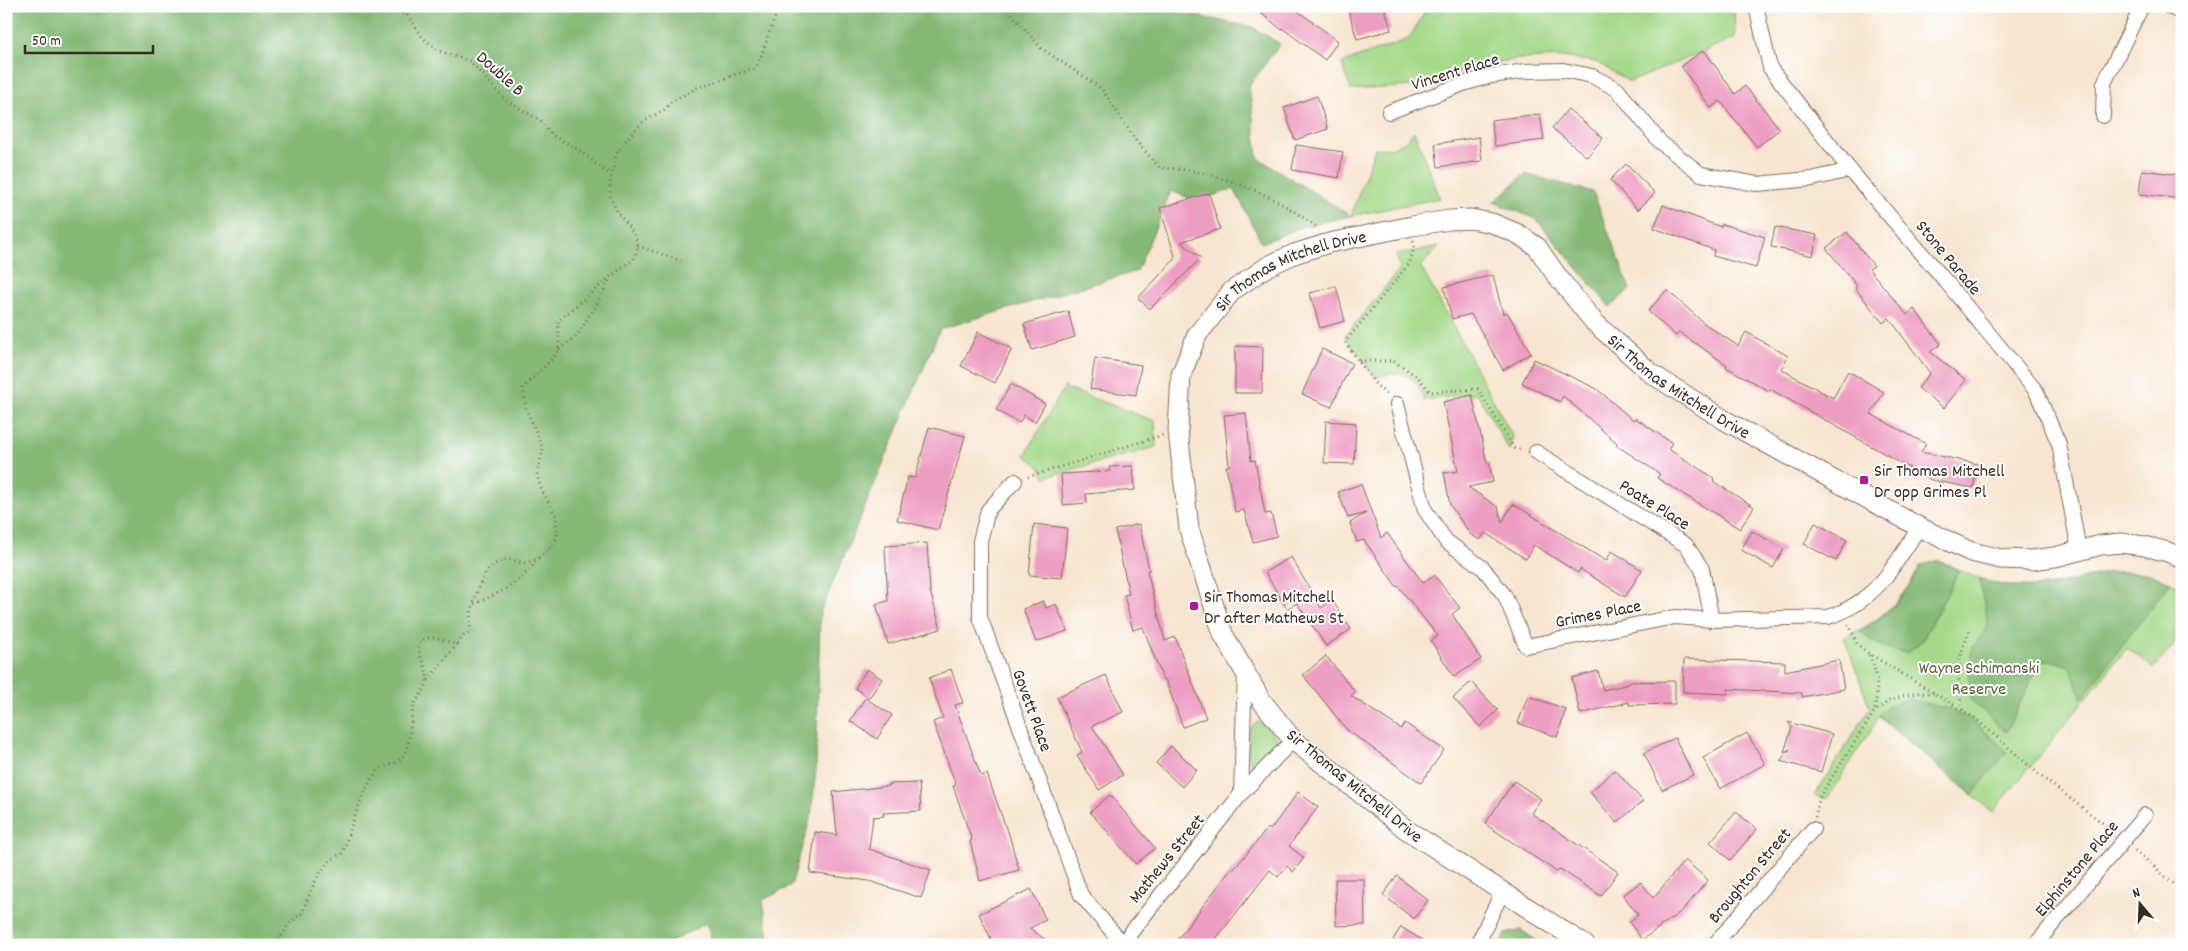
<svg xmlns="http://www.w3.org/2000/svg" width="2188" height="951" font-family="Dekko,sans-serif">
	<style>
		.green { fill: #a5d98a; stroke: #708254 }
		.forest { fill: #84b976; stroke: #60724a }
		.building { fill: #ed9dc1 }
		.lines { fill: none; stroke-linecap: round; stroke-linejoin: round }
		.street-casing { stroke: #7d6b5c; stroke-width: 16 }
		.secondary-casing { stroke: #7d6b5c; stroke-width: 21 }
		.path { stroke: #7d6b5c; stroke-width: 3; stroke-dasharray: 1 4; stroke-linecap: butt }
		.street { stroke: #fff; stroke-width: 14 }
		.secondary { stroke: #fff; stroke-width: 19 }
		.poi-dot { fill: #b5179e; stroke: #fff; stroke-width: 2 }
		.labels { text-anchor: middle; stroke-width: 4; stroke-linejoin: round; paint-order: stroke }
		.street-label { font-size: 18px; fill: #3b2a1e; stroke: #fff }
		.poi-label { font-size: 18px; fill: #3b2a1e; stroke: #fff; text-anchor: start }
		.park-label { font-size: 18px; fill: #5b5f3e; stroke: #fff }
	</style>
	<rect width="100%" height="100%" fill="#fff"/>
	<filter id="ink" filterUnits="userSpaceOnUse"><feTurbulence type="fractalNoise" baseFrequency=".02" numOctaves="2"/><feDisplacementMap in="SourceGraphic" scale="10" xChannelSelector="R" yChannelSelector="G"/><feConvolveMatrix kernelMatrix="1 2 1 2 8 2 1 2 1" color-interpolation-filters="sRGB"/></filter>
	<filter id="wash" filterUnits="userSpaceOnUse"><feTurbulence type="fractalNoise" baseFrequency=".0096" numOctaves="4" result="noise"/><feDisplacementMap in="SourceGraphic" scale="20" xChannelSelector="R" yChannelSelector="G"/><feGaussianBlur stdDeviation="1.12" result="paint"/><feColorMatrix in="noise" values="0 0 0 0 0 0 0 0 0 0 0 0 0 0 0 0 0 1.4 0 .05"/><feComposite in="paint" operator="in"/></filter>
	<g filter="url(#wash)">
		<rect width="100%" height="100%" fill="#f7e5cf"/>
		<g class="green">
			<path d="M1428 6H1734L1735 38 1630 82 1596 62 1562 57 1520 59 1478 65 1441 80 1415 86 1351 90 1342 63 1409 39Z"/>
			<path d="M1414 131 1440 198 1351 216 1375 148C1393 150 1403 145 1414 131Z"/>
			<path d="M1439 246 1421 267 1513 437 1509 450 1477 393 1424 400C1415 374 1402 368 1376 378L1345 336 1400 269 1396 255Z"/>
			<path d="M1065 386 1068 389 1155 421 1156 447 1045 477 1040 467 1025 455Z"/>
			<path d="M1939 560C1968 575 1996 589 2029 587 2090 585 2120 554 2182 588V635L2154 668 2127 648 1993 812 1879 717 1827 799 1814 796 1870 708 1844 637C1879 622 1903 601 1920 566Z"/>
			<path d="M1257 722C1265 724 1280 737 1277 746 1274 755 1262 768 1253 767 1246 758 1245 726 1257 722Z"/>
		</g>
		<g class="forest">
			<path d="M6 6H1172L1180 13 1252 27 1280 44 1249 86 1258 158 1351 216 1301 227 1262 243 1234 189 1197 201 1171 191 1137 271 940 329 820 613 816 769 811 816 791 886 763 900 770 945H714L706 923 665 945H6Z"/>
			<path d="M1525 174 1593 192 1630 289 1610 307 1536 219 1494 202Z"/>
			<path d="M1939 560 1959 571 1922 641 1907 653C1888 650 1873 644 1859 631 1887 619 1907 593 1920 566Z"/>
			<path d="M2108 572C2128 572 2154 570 2170 583L2082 698 2069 666 2051 660 2040 662 2006 732 1971 700 1969 667 1973 647 1986 630 1987 617 1979 580C2004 586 2033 591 2059 585 2076 581 2092 576 2108 572Z"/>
			<path d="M1908 699 1944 708 1969 718 2007 751 1972 795 1879 716 1887 706Z"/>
			<path d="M1521 930 1543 945H1500L1505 934Z"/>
		</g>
		<g id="blocks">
			<g class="building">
				<path d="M1252 6H1291L1338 41 1325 60 1282 28 1281 29Z"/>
				<path d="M1347 6H1384L1391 30 1357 39Z"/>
				<path d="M1704 50 1735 94 1745 86 1780 129 1757 147 1720 101 1711 108 1681 66Z"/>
				<path d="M1317 96 1328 129 1295 140 1284 108Z"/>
				<path d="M1568 109 1603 138 1587 157 1552 128Z"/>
				<path d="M1540 114 1544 140 1495 146 1491 120Z"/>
				<path d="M1479 137 1482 161 1438 167 1435 144Z"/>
				<path d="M1296 145 1343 152 1339 178 1292 170Z"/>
				<path d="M1626 164 1655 193 1638 210 1610 180Z"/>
				<path d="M2142 170 2182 175V199L2139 194Z"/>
				<path d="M1209 193 1220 229 1181 242 1201 258 1150 309 1138 298 1174 260 1173 259 1175 256 1160 208Z"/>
				<path d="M1663 205 1721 227 1722 224 1765 237 1756 268 1713 256 1714 250 1654 228Z"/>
				<path d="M1775 227 1817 235 1813 256 1771 247Z"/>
				<path d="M1847 232 1874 266 1869 269 1907 315 1914 309 1941 344 1930 352 1966 380 1944 408 1918 388 1930 373 1889 318 1883 323 1855 288 1857 286 1826 248Z"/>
				<path d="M1493 275 1503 314 1507 312 1531 353 1503 370 1471 314 1452 319 1444 287Z"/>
				<path d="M1336 286 1345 321 1320 328 1310 293Z"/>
				<path d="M1667 290 1705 324 1738 346 1746 332 1788 356 1781 369 1833 398 1848 371 1884 392 1871 414 1926 444 1921 452 1978 464 1973 488 1931 480 1770 389 1769 391 1726 367 1727 365 1679 332 1676 336 1648 311Z"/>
				<path d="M1068 311 1075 337 1032 350 1024 324Z"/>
				<path d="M978 332 1012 349 995 383 961 366Z"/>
				<path d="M1235 346 1263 347 1262 393H1235Z"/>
				<path d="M1322 349 1352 363 1331 407 1302 394Z"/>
				<path d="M1095 358 1141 365 1136 395 1090 389Z"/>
				<path d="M1534 359 1597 389 1633 420 1635 418 1672 443 1668 449 1714 478 1713 481 1754 507 1740 529 1657 478 1660 474 1616 445 1617 443 1563 396 1560 402 1522 383Z"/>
				<path d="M1011 384 1045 404 1035 422 1024 415 1019 423 996 410Z"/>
				<path d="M1472 395 1487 463 1489 462 1493 482 1468 487 1498 507 1502 522 1513 504 1606 561 1612 551 1642 570 1625 597 1580 569 1578 573 1534 545 1526 559 1485 533 1480 540 1470 534 1450 505 1444 472 1446 473 1458 471 1443 402Z"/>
				<path d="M1246 413 1251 461 1255 460 1265 514 1271 513 1277 536 1253 542 1244 510 1235 512 1226 466H1229L1224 415Z"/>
				<path d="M1326 421 1356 423 1354 464 1324 463Z"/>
				<path d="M929 427 965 436 938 530 897 520 908 477 915 478Z"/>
				<path d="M1133 466 1135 490 1086 494 1087 503 1063 505 1061 474 1110 471 1109 467Z"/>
				<path d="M1361 484 1381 538 1387 533 1423 583 1434 575 1460 608 1452 614 1481 659 1454 677 1431 641 1438 636 1398 586 1397 587 1364 540 1357 542 1350 523 1366 513 1348 518 1338 492Z"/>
				<path d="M1815 523 1847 540 1836 561 1804 544Z"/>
				<path d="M1034 524 1067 528 1062 578 1029 575Z"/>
				<path d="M1139 524 1149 570 1147 571 1165 641 1175 637 1206 718 1183 727 1165 679 1163 680 1143 627 1133 630 1124 595 1129 594 1115 530Z"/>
				<path d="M1752 531 1784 549 1773 568 1741 550Z"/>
				<path d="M927 543 930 591 941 629 888 644 876 604 888 601 885 546Z"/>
				<path d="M1291 557 1321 608 1332 600 1351 629 1326 646 1297 603 1287 609 1265 572Z"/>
				<path d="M1043 601 1046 608 1056 604 1067 631 1036 642 1023 609Z"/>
				<path d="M1326 656 1355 692 1351 696 1401 729 1405 723 1444 750 1421 783 1347 730 1303 675Z"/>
				<path d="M1684 659 1785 662V671L1839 660 1844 689 1802 697V693L1728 689V694L1683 692Z"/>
				<path d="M867 669 882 679 869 698 855 688Z"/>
				<path d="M951 669 963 703 955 705 981 776 987 774 1007 831H1008L1019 870 980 881 970 841 972 840 953 786 956 785 933 722 943 718 929 678Z"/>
				<path d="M1598 671 1603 690 1629 684V682L1675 681V704L1629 705V702L1580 714 1572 678Z"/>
				<path d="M1106 675 1123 712 1092 726 1123 775 1099 790 1077 755 1082 752 1057 697Z"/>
				<path d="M1471 682 1498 710 1480 727 1453 698Z"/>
				<path d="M1528 696 1566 709 1557 737 1518 723Z"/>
				<path d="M865 698 892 715 877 739 850 721Z"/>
				<path d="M1788 722 1832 734 1821 772 1780 761 1790 749 1784 752 1792 727Z"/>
				<path d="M1747 733 1765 764 1720 789 1703 758Z"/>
				<path d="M1675 738 1693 775 1662 790 1644 753Z"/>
				<path d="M1171 746 1197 770 1182 787 1156 763Z"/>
				<path d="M1615 770 1643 801 1617 823 1590 792Z"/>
				<path d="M1514 781 1541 799 1531 813 1618 872 1601 896 1560 869 1557 872 1485 824Z"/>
				<path d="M919 783 921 811 883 813 884 816 873 817 869 849 931 870 921 898 869 881 810 873 815 832 837 835 833 792 889 786V784Z"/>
				<path d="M1298 792 1318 807 1289 846 1304 858 1293 872 1287 866 1278 877 1270 870 1211 945H1173L1232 868 1234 869 1268 828 1270 830Z"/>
				<path d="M1110 795 1155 848 1136 864 1090 812Z"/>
				<path d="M1736 812 1757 829 1730 860 1710 842Z"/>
				<path d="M1685 860 1708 880 1683 910 1642 940 1629 922 1638 915 1623 895 1641 882 1653 898Z"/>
				<path d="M1397 876 1428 900 1414 919 1383 895Z"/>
				<path d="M1335 879H1364L1365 925 1336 926Z"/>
				<path d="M1031 889 1046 920 1030 928 1052 945H994L979 914Z"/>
				<path d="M1401 927 1430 945H1390Z"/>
			</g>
		</g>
	</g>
	<g filter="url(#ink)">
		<use href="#blocks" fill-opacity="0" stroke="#7d6b5c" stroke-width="1"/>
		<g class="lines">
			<g class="street-casing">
				<g id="street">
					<path d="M1756 6 1770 68 1850 170 1943 278 2036 391 2059 444 2079 550"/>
					<path d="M2168 6 2182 13"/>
					<path d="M1389 112 1466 83 1491 76 1526 71 1563 70 1592 76 1617 89 1660 142 1701 174 1757 184 1812 179 1850 170"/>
					<path d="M2103 116 2104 83 2142 6"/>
					<path d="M1397 404 1425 510 1446 541 1483 568 1505 596 1526 646 1675 617 1712 620 1828 617C1874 603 1895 566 1919 527"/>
					<path d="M1536 452 1686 545 1702 569 1712 620"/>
					<path d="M1015 481 988 510 980 541V617L1081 895 1122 943"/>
					<path d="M1241 794 1245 672"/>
					<path d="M1121 945 1241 794 1293 740"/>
					<path d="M1477 945 1503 890"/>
					<path d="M1714 945 1813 829"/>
					<path d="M2035 945 2145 815"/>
				</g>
			</g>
			<g class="secondary-casing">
				<g id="secondary">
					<path id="s1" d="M1585 945 1407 830 1293 740 1261 700 1223 634 1189 529 1178 431 1181 375 1197 335 1232 291 1268 266 1294 254 1329 243 1412 226 1449 220 1471 219 1492 223 1518 234 1537 247 1557 276 1595 323 1652 374 1726 421 1919 527 1971 552 2001 559 2031 560 2055 557 2101 545 2121 543 2144 546 2168 552 2182 559"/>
				</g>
			</g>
			<g class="path">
				<path d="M368 6 407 15 423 38 439 51 470 61 505 100 540 120 552 135 579 150 604 170 612 174"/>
				<path d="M1005 6 1042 49 1101 88 1137 142 1160 168C1173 169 1187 169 1199 172 1242 182 1283 201 1318 228"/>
				<path d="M638 246 681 261"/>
				<path d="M559 349 577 336 604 291 610 278"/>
				<path d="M1359 361H1393L1418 377 1430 392 1478 389 1514 448 1523 450"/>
				<path d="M1386 394 1376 385 1345 342 1409 264 1414 248 1413 241"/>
				<path d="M1028 477 1163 435"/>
				<path d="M474 604C501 593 521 582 539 558"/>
				<path d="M1849 624 1857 644 1868 653 1975 718 2042 777 2113 831"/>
				<path d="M1869 655C1879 674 1878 691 1874 712"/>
				<path d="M428 680 457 644"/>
				<path d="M1963 710C1956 681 1957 656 1970 630"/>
				<path d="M1815 817 1820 796 1874 712 1889 701 1903 696 1918 693H1934"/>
				<path d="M2135 850 2182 891"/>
				<path d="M277 945C282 935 290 919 301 915 310 895 319 861 342 854 352 827 359 796 376 773 386 761 399 770 407 747 411 735 410 716 414 706 417 697 427 690 427 679 428 667 416 653 419 643 430 632 445 642 457 644L464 635 472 632C468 622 471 613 474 602 479 585 485 564 505 560 513 559 521 564 528 562 542 559 550 548 557 537L556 516 542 491 537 475 543 449 526 408 523 388C531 378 556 358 558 350 560 341 558 330 558 321L611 276 634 259 638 246 634 234 618 213 610 196V183L616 154 630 135 644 121 664 110 671 102 697 88 755 68C767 48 768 26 782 6"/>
			</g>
			<use href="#street" class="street"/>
			<use href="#secondary" class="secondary"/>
		</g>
	</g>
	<g class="poi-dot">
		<rect x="1859" y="475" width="10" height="10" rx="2.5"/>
		<rect x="1189" y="601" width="10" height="10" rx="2.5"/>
	</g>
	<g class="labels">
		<g class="street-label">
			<text transform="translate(1455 71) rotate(-17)" y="6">Vincent Place</text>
			<text transform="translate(501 73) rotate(42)" y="6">Double B</text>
			<text transform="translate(1949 257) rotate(50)" y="6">Stone Parade</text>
			<text dy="6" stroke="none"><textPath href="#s1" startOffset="911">Sir Thomas Mitchell Drive</textPath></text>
			<text dy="6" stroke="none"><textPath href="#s1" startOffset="1376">Sir Thomas Mitchell Drive</textPath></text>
			<text transform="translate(1655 504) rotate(32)" y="6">Poate Place</text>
			<text transform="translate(1598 613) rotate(-11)" y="6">Grimes Place</text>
			<text transform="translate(1033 710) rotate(70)" y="6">Govett Place</text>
			<text transform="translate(1355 785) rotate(39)" y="6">Sir Thomas Mitchell Drive</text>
			<text transform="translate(1166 858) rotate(-51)" y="6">Mathews Street</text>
			<text transform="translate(2076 868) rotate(-50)" y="6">Elphinstone Place</text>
			<text transform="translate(1749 875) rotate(-50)" y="6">Broughton Street</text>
		</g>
		<g class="poi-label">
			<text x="1874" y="476">Sir Thomas Mitchell<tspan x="1874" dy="21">Dr opp Grimes Pl</tspan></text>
			<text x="1204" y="602">Sir Thomas Mitchell<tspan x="1204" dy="21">Dr after Mathews St</tspan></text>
		</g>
		<g class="park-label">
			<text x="1979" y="673">Wayne Schimanski<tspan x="1979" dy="21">Reserve</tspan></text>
		</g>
	</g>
	<rect width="2188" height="951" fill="none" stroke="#fff" stroke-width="25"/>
	<g transform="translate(2140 904) rotate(341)" stroke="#ffffff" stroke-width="4" paint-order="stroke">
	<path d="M0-4L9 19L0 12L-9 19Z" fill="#3b2a1e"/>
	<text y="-8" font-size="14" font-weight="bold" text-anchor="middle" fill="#3b2a1e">N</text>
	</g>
	<path d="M25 45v8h128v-8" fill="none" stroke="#3b2a1e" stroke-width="2.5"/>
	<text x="32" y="45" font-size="15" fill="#3b2a1e" stroke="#ffffff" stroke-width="4" paint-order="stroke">50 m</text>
</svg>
